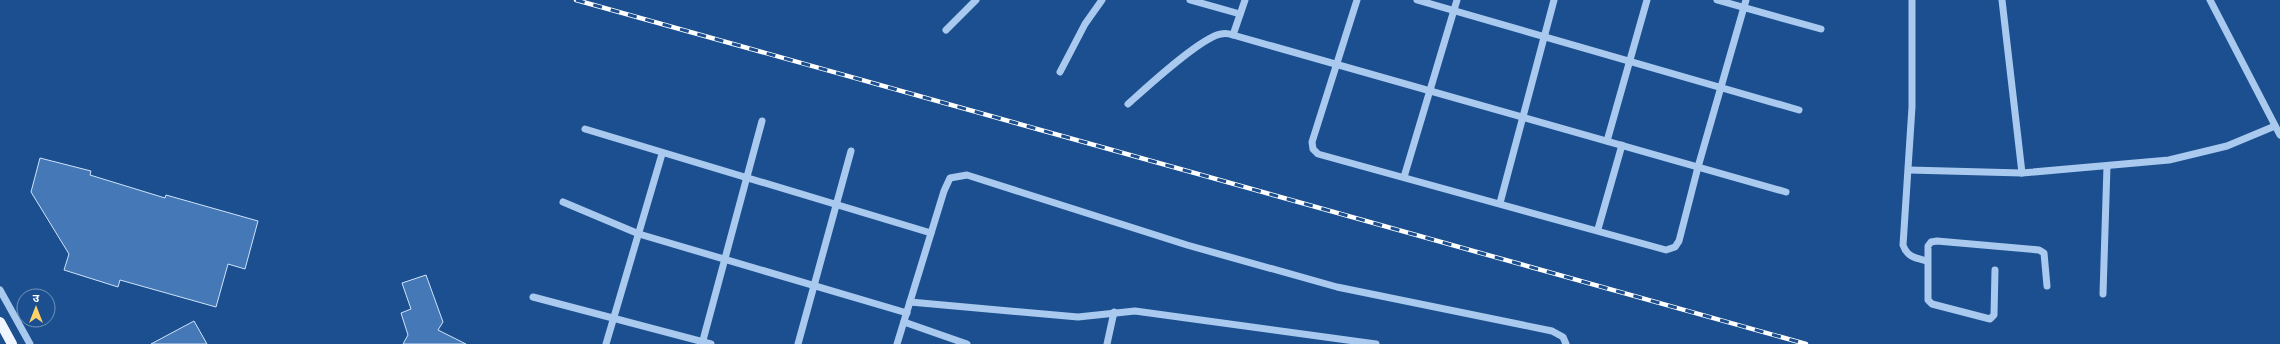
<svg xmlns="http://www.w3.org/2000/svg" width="2280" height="344" font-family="'Alegreya Sans','Noto Sans Devanagari',sans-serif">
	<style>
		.building { fill: #4478b7; stroke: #cfe3fa }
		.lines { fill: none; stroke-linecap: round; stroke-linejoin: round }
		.minor { stroke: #a9c9ee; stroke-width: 7 }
		.major { stroke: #f0f6ff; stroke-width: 10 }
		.rail-casing { stroke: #fff; stroke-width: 4.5 }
		.rail { stroke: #1b4f8f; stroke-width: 3; stroke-dasharray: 9; stroke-linecap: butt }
	</style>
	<rect width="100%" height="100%" fill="#1b4f8f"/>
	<g class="building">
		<path d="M40 158 91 171 90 175 165 198 166 195 258 221 245 269 228 264 216 307 120 280 118 287 64 270 69 254 31 192Z"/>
		<path d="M426 275 443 322 438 330 466 344H403L408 335 401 313 411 309 402 283Z"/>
		<path d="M194 321 207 344H151Z"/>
	</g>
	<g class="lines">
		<g class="minor">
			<path d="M1190 0 1240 14"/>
			<path d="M1245 0 1233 35 1786 192"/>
			<path d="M1357 0 1312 142 1313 149 1318 154 1666 250 1675 247 1679 241 1698 167 1746 0"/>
			<path d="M1417 0 1799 110"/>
			<path d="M1717 0 1821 29"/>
			<path d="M1912 0V107L1903 245C1907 257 1916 258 1927 261"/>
			<path d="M2002 0 2022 173"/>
			<path d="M2210 0 2280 135"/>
			<path d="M946 30 976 0"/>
			<path d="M1060 72 1085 24 1102 0"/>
			<path d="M1128 104C1146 88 1201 37 1221 34 1225 33 1230 34 1233 35"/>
			<path d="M585 129 931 233"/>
			<path d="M1607 141 1647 0"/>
			<path d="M1909 170 2022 173 2169 160 2227 146 2275 126"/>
			<path d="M1404 177 1457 0"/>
			<path d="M563 202 639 234 907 313"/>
			<path d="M1500 203 1554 0"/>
			<path d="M1598 229 1622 145"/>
			<path d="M1995 270 1994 315 1990 319 1932 304 1928 300V246L1931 242 1937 241 2039 250 2044 253 2047 286"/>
			<path d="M0 290 30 344"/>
			<path d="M2103 294 2107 166"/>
			<path d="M533 297 711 344"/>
			<path d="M910 302 1078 317 1135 311 1376 344"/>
			<path d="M904 322 967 344"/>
			<path d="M606 344 662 154"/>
			<path d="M702 344 762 121"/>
			<path d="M798 344 851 151"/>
			<path d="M897 344 944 191 950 178 967 175 1187 245 1337 287 1552 331 1563 337 1566 344"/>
			<path d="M1107 344 1114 312"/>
		</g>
		<path class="major" d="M0 322 12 344"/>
		<g class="rail-casing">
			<path id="rail" d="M576 0 1806 344"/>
		</g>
		<use href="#rail" class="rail"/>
	</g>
	<g transform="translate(36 308)"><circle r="19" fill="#1b4f8f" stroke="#7695bc"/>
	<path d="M0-3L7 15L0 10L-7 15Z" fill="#ffd166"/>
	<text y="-6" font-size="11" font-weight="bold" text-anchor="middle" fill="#ffffff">उ</text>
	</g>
</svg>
